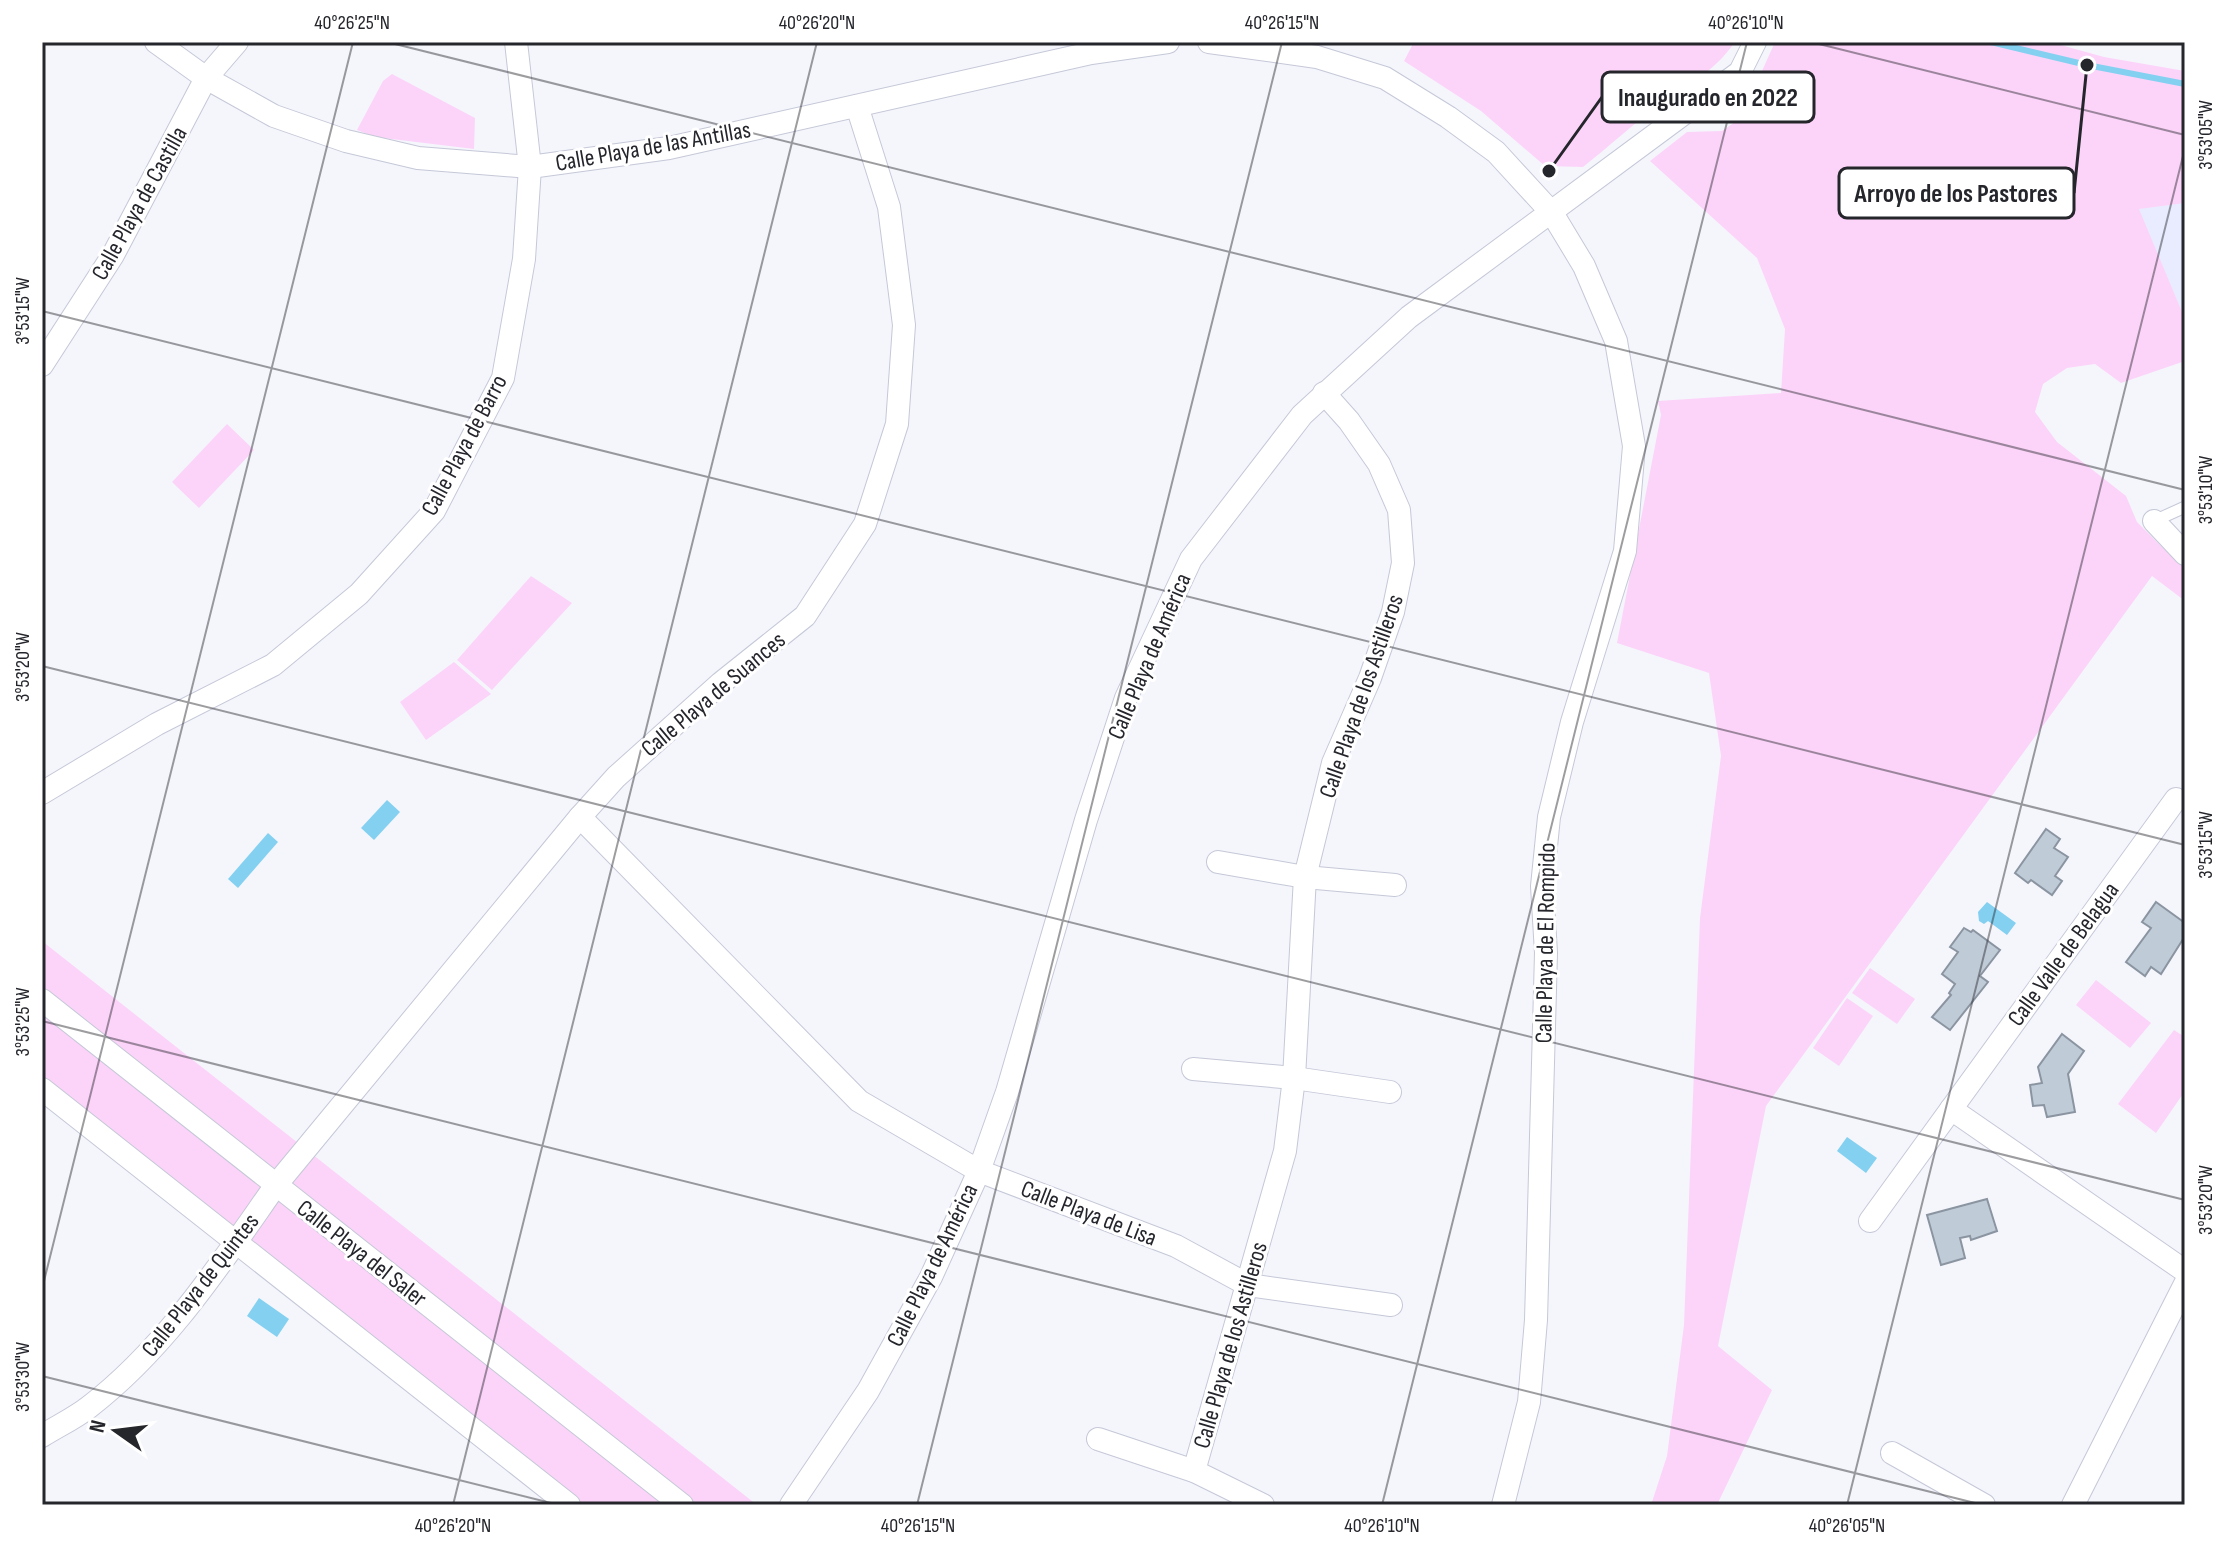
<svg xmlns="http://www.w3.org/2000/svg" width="2227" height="1547" font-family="'Sofia Sans Condensed',sans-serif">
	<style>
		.built { fill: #e9ecff }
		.green { fill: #fcd4f9 }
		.water { fill: #83d0f0 }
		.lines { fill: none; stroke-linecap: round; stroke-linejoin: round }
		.stream { stroke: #83d0f0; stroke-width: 6 }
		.building { fill: #c0cbd8; stroke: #8a95a1; stroke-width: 2 }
		.service-casing { stroke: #c5c8d7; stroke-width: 13 }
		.minor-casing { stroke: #c5c8d7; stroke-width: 24 }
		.service { stroke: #fff; stroke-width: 11 }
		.minor { stroke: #fff; stroke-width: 22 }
		.ticks { fill: none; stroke: #25262c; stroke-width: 2; stroke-opacity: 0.45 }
		.labels { text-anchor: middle; stroke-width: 6; stroke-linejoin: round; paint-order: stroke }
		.street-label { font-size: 24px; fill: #25262c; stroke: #fff }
		.leader { fill: none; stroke: #25262c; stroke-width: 3 }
		.callout-dot { fill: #25262c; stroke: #fff; stroke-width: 3 }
		.callout { fill: #fff; stroke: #25262c; stroke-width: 3 }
		.callout-label { font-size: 26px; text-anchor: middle; font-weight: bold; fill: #25262c }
		.neatline { fill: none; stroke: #25262c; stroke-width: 3 }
		.ticks-label { font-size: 20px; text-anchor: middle; fill: #25262c }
	</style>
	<rect width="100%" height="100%" fill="#f5f6fc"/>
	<path class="built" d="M2185 201V319L2138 209Z"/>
	<g class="green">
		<path d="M1414 42H1735C1711 76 1686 84 1655 108 1630 127 1607 148 1583 167L1545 166 1481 111 1404 61Z"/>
		<path d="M1775 42H2050L2104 57 2185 71V203L2139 209 2185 319V361L2121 383 2095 364 2067 368 2043 384 2035 412 2057 442 2126 496 2137 522 2169 554 2185 567V601L2152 576 1766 1106 1718 1346 1772 1390 1717 1505H1651L1667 1456 1684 1325 1700 918 1721 756 1709 673 1617 643 1661 415 1658 401 1781 393 1785 329 1757 258 1650 161 1687 132 1722 131 1771 97 1762 71Z"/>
		<path d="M392 74 475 118 474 149 375 137 357 130 383 81Z"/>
		<path d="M227 424 254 450 199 508 172 482Z"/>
		<path d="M531 576 572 603 492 690 457 660Z"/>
		<path d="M454 662 491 694 426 740 400 702Z"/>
		<path d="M42 941 757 1505H564L42 1094Z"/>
		<path d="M1870 968 1915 999 1897 1024 1852 993Z"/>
		<path d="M2096 980 2151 1023 2130 1048 2076 1005Z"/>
		<path d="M1847 998 1873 1016 1839 1066 1813 1048Z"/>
		<path d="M2174 1030 2185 1037V1091L2156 1133 2118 1104Z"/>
	</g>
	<g class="water">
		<path d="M387 800 400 812 374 840 361 828Z"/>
		<path d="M268 833 278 842 238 888 228 879Z"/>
		<path d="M1987 902 2016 923 2007 935 1988 921 1984 924 1979 921 1978 912Z"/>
		<path d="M1847 1137 1877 1158 1866 1173 1837 1151Z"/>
		<path d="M259 1298 289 1319 277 1337 247 1316Z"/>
	</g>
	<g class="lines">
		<path class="stream" d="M1991 42 2087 65 2185 84"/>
	</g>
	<g class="building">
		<path d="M2046 829 2060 839 2054 848 2068 857 2055 876 2062 881 2052 895 2031 880 2028 883 2015 873Z"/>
		<path d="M2156 902 2185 923V936L2161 974 2151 967 2145 976 2126 962 2151 928 2142 922Z"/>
		<path d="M1964 928 1971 932 1973 930 2000 950 1980 976 1988 982 1950 1030 1932 1017 1951 995 1949 993 1955 984 1942 974 1958 952 1950 947Z"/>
		<path d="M2062 1034 2084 1051 2068 1074 2075 1112 2047 1117 2044 1105 2033 1106 2030 1085 2042 1083 2038 1067Z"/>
		<path d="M1987 1199 1997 1231 1971 1240 1970 1236 1960 1238 1965 1258 1941 1265 1927 1215Z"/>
	</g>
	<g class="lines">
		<g class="service-casing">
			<path id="service" d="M2154 521 2185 507"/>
		</g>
		<g class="minor-casing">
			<g id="minor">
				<path d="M156 42 206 78 274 116 346 141 418 158 530 167 669 148 1091 53 1168 42"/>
				<path d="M1209 42 1317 57 1385 78 1448 117 1496 152 1552 213 1584 266 1616 341 1634 446 1625 551 1572 722 1549 817 1542 886 1546 953 1536 1320 1529 1402 1503 1505"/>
				<path d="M42 365 113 255 206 78 237 42"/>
				<path d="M2154 521 2185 554"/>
				<path d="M42 793 157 724 273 665 359 594 434 511 503 378 524 259 530 167 516 42"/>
				<path d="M580 817 859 1101 979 1171 1176 1246 1248 1285 1391 1305"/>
				<path d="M1218 862 1305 877 1395 885"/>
				<path d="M42 1000 682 1505"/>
				<path d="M1193 1069 1294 1078 1390 1092"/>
				<path d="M42 1089 569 1505"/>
				<path d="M1951 1109 2185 1271"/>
				<path d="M1870 1221 2176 799"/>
				<path d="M42 1436C58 1426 75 1418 89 1407 166 1348 221 1263 276 1185L580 817 616 777 721 683 805 616 865 524 897 424 904 325 889 207 857 106"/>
				<path d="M1098 1439 1194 1471 1263 1505"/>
				<path d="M1892 1453 1984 1505"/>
				<path d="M1194 1471 1285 1151 1294 1078 1305 877 1333 763 1370 678 1393 612 1403 563 1399 510 1379 464 1349 421 1324 393"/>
				<path d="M791 1505 868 1391 931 1277 979 1171 1007 1092 1086 820 1126 698 1191 559 1302 415 1409 317 1740 72 1755 42"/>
				<path d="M2073 1505 2185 1284"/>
			</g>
		</g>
		<use href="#service" class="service"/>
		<use href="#minor" class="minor"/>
	</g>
	<path class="ticks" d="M387 42 2185 490M1811 42 2185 135M42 311 2185 845M42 666 2185 1200M42 1021 1983 1505M42 1289 353 42M42 1376 559 1505M453 1505 817 42M917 1505 1282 42M1382 1505 1747 42M1847 1505 2185 148"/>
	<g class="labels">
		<g class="street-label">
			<text transform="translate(653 146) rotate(-10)" y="8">Calle Playa de las Antillas</text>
			<text transform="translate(139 203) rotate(-61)" y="8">Calle Playa de Castilla</text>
			<text transform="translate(464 445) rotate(-62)" y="8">Calle Playa de Barro</text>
			<text transform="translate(1149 656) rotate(-67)" y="8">Calle Playa de América</text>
			<text transform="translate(713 694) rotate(-40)" y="8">Calle Playa de Suances</text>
			<text transform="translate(1361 696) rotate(-71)" y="8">Calle Playa de los Astilleros</text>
			<text transform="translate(1545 943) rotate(-89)" y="8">Calle Playa de El Rompido</text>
			<text transform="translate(2063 954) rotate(-54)" y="8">Calle Valle de Belagua</text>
			<text transform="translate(1089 1213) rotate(21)" y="8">Calle Playa de Lisa</text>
			<text transform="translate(362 1253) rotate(38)" y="8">Calle Playa del Saler</text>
			<text transform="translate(932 1265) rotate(-64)" y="8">Calle Playa de América</text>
			<text transform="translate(200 1285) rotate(-52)" y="8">Calle Playa de Quintes</text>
			<text transform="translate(1230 1345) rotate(-74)" y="8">Calle Playa de los Astilleros</text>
		</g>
	</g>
	<path class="leader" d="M1549 171L1602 97M2087 65L2074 193"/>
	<g class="callout-dot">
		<circle cx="1549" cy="171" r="8"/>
		<circle cx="2087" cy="65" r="8"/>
	</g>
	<g class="callout">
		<rect x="1602" y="72" width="212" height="50" rx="8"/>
		<rect x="1839" y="168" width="235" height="50" rx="8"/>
	</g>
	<g class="callout-label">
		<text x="1708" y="106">Inaugurado en 2022</text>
		<text x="1956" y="202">Arroyo de los Pastores</text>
	</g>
	<rect width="2227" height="1547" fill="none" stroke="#ffffff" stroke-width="88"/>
	<g transform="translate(116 1431) rotate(284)" stroke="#ffffff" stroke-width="6" paint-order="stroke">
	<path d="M0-6L14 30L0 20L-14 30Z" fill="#25262c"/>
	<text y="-12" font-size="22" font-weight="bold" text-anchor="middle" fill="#25262c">N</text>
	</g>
	<rect x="44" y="44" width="2139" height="1459" class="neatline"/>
	<g class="ticks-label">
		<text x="352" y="29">40°26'25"N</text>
		<text x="817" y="29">40°26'20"N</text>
		<text x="1282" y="29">40°26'15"N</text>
		<text x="1746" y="29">40°26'10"N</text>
		<text transform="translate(2205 135) rotate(-90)" y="7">3°53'05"W</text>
		<text transform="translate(22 311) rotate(-90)" y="7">3°53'15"W</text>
		<text transform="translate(2205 490) rotate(-90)" y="7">3°53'10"W</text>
		<text transform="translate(22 667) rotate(-90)" y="7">3°53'20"W</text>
		<text transform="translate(2205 845) rotate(-90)" y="7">3°53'15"W</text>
		<text transform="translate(22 1022) rotate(-90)" y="7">3°53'25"W</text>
		<text transform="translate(2205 1200) rotate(-90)" y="7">3°53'20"W</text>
		<text transform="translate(22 1377) rotate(-90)" y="7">3°53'30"W</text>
		<text x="453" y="1532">40°26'20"N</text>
		<text x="918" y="1532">40°26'15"N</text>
		<text x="1382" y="1532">40°26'10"N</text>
		<text x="1847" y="1532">40°26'05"N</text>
	</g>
</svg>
